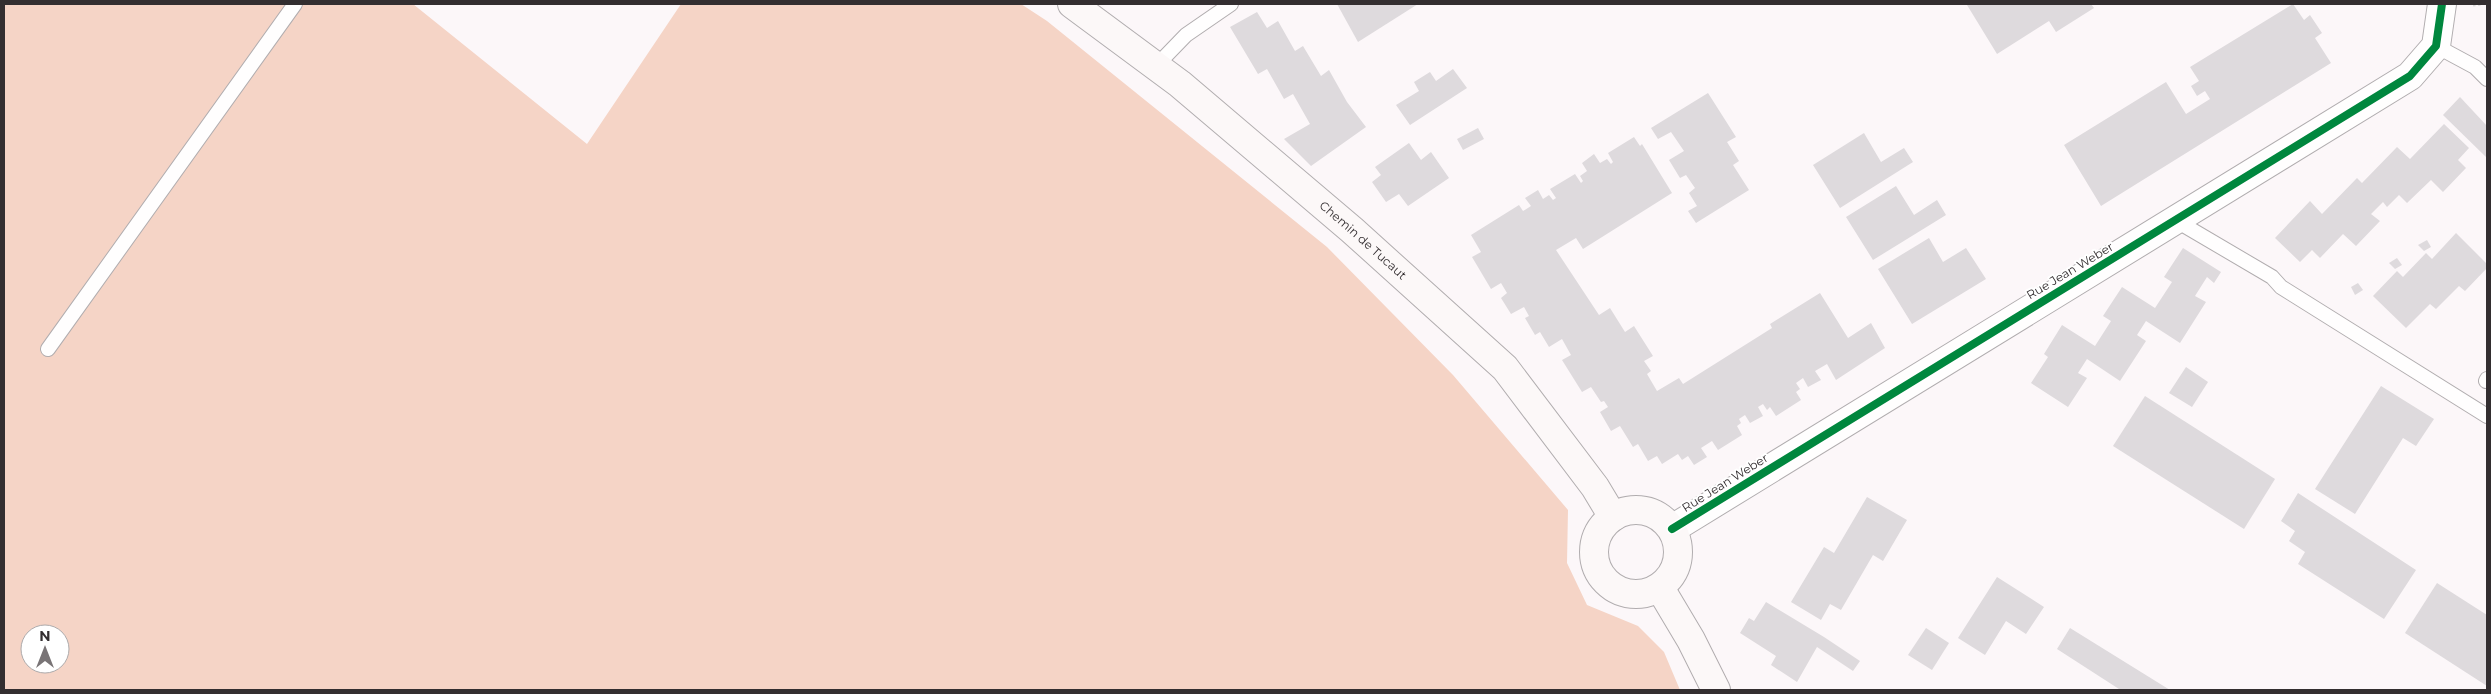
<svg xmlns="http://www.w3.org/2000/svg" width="2491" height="694" font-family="Montserrat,sans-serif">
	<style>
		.green { fill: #f5d4c6; fill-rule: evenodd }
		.building { fill: #dedadd }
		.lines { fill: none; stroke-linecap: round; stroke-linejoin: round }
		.service-casing { stroke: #b1adaf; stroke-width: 16 }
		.minor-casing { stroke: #b1adaf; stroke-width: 30 }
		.secondary-casing { stroke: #b1adaf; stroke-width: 30 }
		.path { stroke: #dcdada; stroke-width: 3; stroke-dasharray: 2.5 2.5; stroke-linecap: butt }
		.service { stroke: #fffefe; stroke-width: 14 }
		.minor { stroke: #fffefe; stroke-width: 28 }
		.secondary { stroke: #fcf8f8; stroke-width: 28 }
		.cycleway-casing { stroke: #fff; stroke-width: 11 }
		.cycleway { stroke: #00873e; stroke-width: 8 }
		.labels { text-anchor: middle; stroke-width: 4; stroke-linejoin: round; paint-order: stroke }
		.street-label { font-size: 12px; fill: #332e30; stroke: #fff }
	</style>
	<rect width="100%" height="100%" fill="#fcf7f9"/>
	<path class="green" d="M4 4H413L587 144 681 4H1021L1047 21 1327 247 1453 375 1568 510 1567 563 1587 605 1638 626 1664 652 1680 690H4ZM30 634H60V664H30Z"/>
	<g class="building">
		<path d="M1337 4H1418L1358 42Z"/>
		<path d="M1969 4H2091L2094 8 2056 32 2049 21 1997 54 1967 5Z"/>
		<path d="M2293 4 2304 20 2310 15 2322 33 2315 38 2331 63 2101 206 2064 145 2166 82 2186 114 2210 99 2205 91 2197 96 2191 86 2199 81 2190 67Z"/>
		<path d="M1257 12 1267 28 1278 21 1295 51 1303 46 1321 76 1329 70 1347 102 1366 127 1311 166 1284 139 1310 124 1293 94 1284 99 1267 69 1258 74 1230 27Z"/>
		<path d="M1453 69 1467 88 1410 125 1396 105 1419 91 1414 82 1430 72 1436 81Z"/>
		<path d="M1708 93 1736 137 1727 142 1739 161 1733 165 1749 190 1696 223 1688 211 1697 206 1689 193 1695 188 1686 175 1680 178 1669 160 1684 151 1671 132 1658 139 1651 128Z"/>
		<path d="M2460 97 2487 126V158L2443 115Z"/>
		<path d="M2444 124 2469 148 2458 160 2466 168 2443 192 2431 180 2407 203 2399 195 2387 207 2383 202 2371 214 2380 221 2356 246 2343 234 2320 258 2312 250 2300 262 2275 238 2310 201 2322 214 2357 178 2362 183 2397 147 2410 159Z"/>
		<path d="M1478 128 1484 139 1463 150 1457 139Z"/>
		<path d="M1864 133 1881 162 1904 148 1913 162 1840 208 1813 165Z"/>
		<path d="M1634 137 1640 146 1642 144 1672 193 1583 249 1576 238 1556 250 1599 315 1610 308 1625 332 1634 326 1653 356 1644 361 1651 371 1647 374 1657 391 1679 378 1683 384 1772 328 1770 324 1820 293 1848 338 1871 323 1885 348 1836 380 1827 364 1815 371 1821 380 1808 387 1803 378 1796 383 1800 389 1796 392 1801 400 1776 416 1770 407 1767 410 1763 404 1758 407 1763 416 1750 423 1745 415 1739 419 1741 423 1737 426 1742 435 1718 450 1712 441 1701 448 1707 457 1694 465 1688 456 1682 460 1678 454 1662 464 1657 456 1648 461 1638 444 1633 447 1620 426 1611 431 1600 412 1608 407 1604 401 1601 402 1591 387 1582 392 1562 360 1571 355 1562 339 1549 347 1540 332 1535 335 1525 318 1529 316 1524 307 1511 314 1501 298 1507 293 1501 283 1491 289 1472 257 1481 252 1471 235 1519 205 1523 211 1531 206 1525 198 1538 190 1543 199 1549 195 1553 200 1556 198 1550 189 1575 174 1581 183 1583 181 1580 176 1587 171 1582 163 1594 154 1600 163 1607 159 1611 164 1613 162 1608 153Z"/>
		<path d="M1409 143 1421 160 1431 152 1449 178 1408 206 1399 194 1386 202 1372 182 1381 175 1375 167Z"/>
		<path d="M1896 186 1914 215 1937 200 1946 215 1873 260 1846 217Z"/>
		<path d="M2456 233 2487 264V268L2465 291 2459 286 2436 309 2430 304 2406 328 2373 296 2397 271 2403 277 2426 253 2432 259Z"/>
		<path d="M1929 238 1943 262 1966 248 1986 279 1912 324 1878 269Z"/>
		<path d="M2427 240 2431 247 2424 251 2418 245Z"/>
		<path d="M2183 248 2221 272 2214 283 2207 277 2195 296 2206 302 2180 343 2146 321 2137 335 2146 341 2120 381 2087 359 2078 373 2087 378 2068 407 2031 383 2048 357 2044 354 2062 325 2095 346 2111 321 2103 316 2122 287 2155 308 2172 282 2164 277Z"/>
		<path d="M2397 258 2402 265 2395 269 2389 263Z"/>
		<path d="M2358 283 2363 290 2355 295 2351 287Z"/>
		<path d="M2186 367 2208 382 2192 407 2169 393Z"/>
		<path d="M2381 386 2434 419 2416 446 2403 438 2355 514 2315 489Z"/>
		<path d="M2145 396 2275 479 2244 529 2113 446Z"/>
		<path d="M2298 493 2416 570 2384 619 2298 564 2305 552 2289 541 2295 531 2281 521Z"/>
		<path d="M1867 497 1907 520 1883 561 1873 555 1841 610 1830 604 1821 620 1791 602 1824 547 1834 553Z"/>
		<path d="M1997 577 2044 607 2026 634 2006 621 1985 655 1958 638Z"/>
		<path d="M2437 583 2487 615V686L2405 633Z"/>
		<path d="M1766 602 1824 637 1860 661 1853 671 1817 647 1797 682 1771 665 1776 656 1740 633 1749 618 1754 621Z"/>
		<path d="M1926 628 1949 643 1932 670 1908 655Z"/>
		<path d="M2070 628 2170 690H2118L2119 689 2057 649Z"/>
	</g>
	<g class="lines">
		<g class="service-casing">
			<g id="service">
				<path d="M2436 46 2475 67 2487 79"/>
				<path d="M1156 66 1186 35 1231 4"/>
				<path d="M2175 220 2272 277 2281 287 2487 416"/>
				<path d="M48 349 295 4"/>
				<path d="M2486 381 2487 379"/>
			</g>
		</g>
		<g class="minor-casing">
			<path id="minor" d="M1672 529 2410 76 2436 46 2442 4"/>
		</g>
		<g class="secondary-casing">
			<g id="secondary">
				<path id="s1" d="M1072 4 1180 84 1352 230 1505 368 1595 487 1613 517"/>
				<circle cx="1636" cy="552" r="42"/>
				<path d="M1660 588 1691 640 1716 690"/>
			</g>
		</g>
		<path class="path" d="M2473 5 2483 4"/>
		<use href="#service" class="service"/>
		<use href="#minor" class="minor"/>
		<use href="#secondary" class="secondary"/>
		<g class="cycleway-casing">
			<path id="cycleway" d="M1672 529 2410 76 2436 46 2442 4"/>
		</g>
		<use href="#cycleway" class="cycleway"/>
	</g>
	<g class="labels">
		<g class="street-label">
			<text dy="4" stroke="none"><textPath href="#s1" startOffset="375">Chemin de Tucaut</textPath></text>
			<text transform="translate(2070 271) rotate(-31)" y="4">Rue Jean Weber</text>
			<text transform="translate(1725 483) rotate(-32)" y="4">Rue Jean Weber</text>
		</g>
	</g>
	<rect width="2491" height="694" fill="none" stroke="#332e30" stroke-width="10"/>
	<g transform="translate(45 649)"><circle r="24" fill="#ffffff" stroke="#adabac"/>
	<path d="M0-4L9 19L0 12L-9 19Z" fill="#797476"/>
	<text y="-8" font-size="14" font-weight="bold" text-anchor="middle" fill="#332e30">N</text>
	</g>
</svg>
